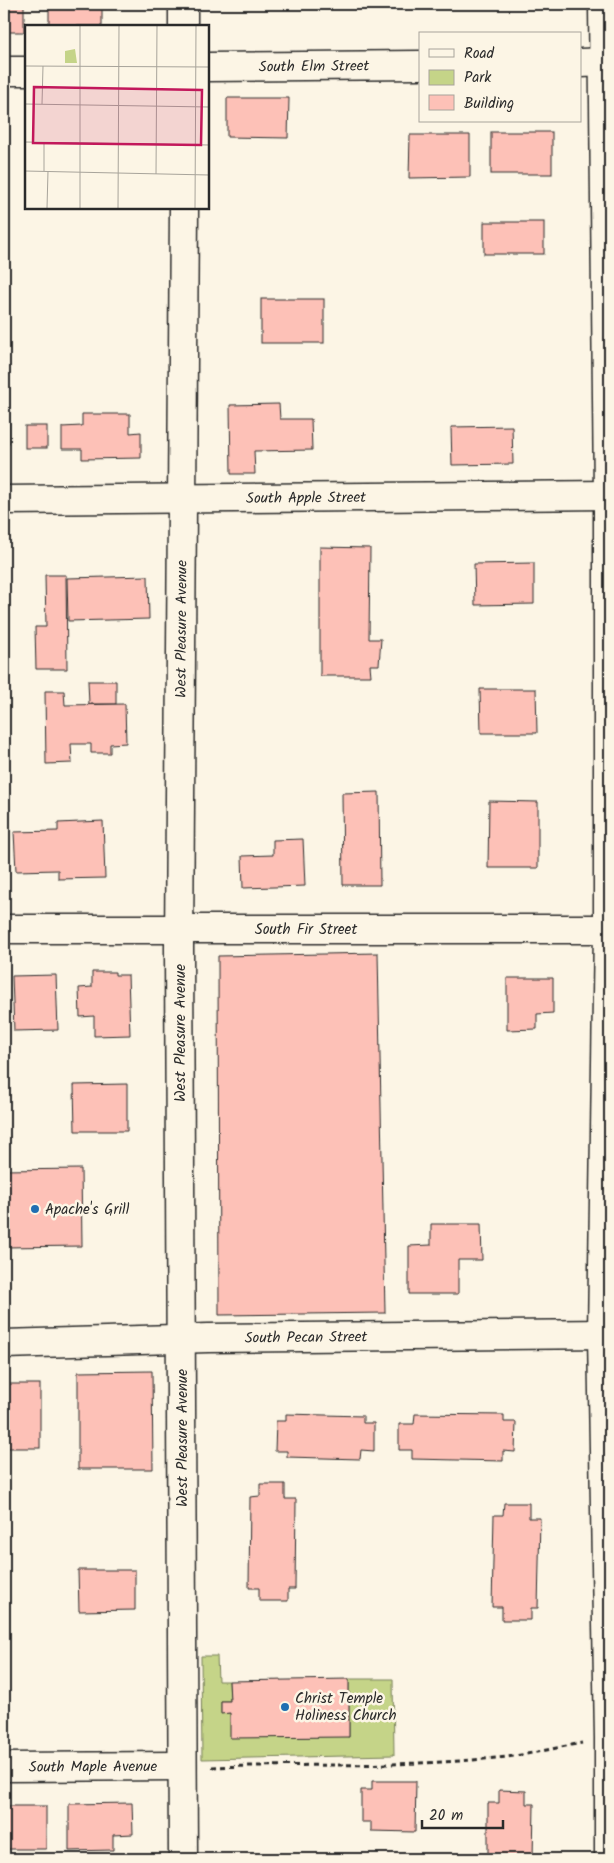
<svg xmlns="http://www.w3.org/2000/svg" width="614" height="1863" font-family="Kalam,sans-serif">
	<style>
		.green { fill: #c5d488; stroke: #78805a }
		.building { fill: #fdc1b7; stroke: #2b2b2b }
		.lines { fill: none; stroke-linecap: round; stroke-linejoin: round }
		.street-casing { stroke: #2b2b2b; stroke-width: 31 }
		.secondary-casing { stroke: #2b2b2b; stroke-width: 31 }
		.path { stroke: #2b2b2b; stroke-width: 3; stroke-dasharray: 5 4; stroke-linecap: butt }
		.street { stroke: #fcf5e5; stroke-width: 28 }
		.secondary { stroke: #fcf5e5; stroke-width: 28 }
		.poi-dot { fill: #1f6fb2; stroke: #fcf5e5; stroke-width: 2 }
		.labels { text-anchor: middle; stroke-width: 5; stroke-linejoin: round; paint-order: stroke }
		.street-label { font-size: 15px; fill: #2b2b2b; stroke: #fcf5e5 }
		.poi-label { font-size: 15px; fill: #2b2b2b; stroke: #fcf5e5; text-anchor: start }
		.inset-road { fill: none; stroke: #a8a49b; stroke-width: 1 }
		.view { fill: #c2185b; fill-opacity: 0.15; stroke: #c2185b; stroke-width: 2.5 }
		.inset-edge { fill: none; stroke: #2b2b2b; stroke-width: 2.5 }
	</style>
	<rect width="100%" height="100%" fill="#fcf5e5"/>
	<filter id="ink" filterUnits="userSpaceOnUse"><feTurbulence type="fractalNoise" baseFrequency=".02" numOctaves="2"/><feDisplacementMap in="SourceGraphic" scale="10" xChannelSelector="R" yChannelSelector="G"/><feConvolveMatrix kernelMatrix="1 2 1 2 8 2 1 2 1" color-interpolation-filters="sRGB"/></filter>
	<g filter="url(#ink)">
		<path class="green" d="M201 1656H217L218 1681H229L230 1701H221V1713H230L349 1737V1679H393L394 1755 202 1759Z"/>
		<g class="building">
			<rect x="4" y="4" width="20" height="28"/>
			<rect x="49" y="4" width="53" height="22"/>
			<path d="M227 98H289L288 138 227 137Z"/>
			<rect x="491" y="132" width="61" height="42"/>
			<path d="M410 135H470V177L409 178Z"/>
			<rect x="484" y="222" width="60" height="32"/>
			<rect x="261" y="299" width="63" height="44"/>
			<rect x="4" y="388" width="5" height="55"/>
			<path d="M279 404 280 419H311L312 450 254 451 255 474H231L230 405Z"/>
			<path d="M82 414H130V433L141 432V458L82 459V449H62V427L82 426Z"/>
			<rect x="25" y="426" width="22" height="22"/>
			<path d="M512 426 513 464 452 465 451 427Z"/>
			<path d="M320 547 370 548 369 639H381L379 665H370L371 676H320Z"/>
			<path d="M534 563V604L475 605 474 564Z"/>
			<path d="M45 575H66L67 669H36L35 627H46Z"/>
			<path d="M148 576 149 619 68 621 67 578Z"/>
			<path d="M88 681H116V704H89Z"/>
			<path d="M480 689H536L537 733H481Z"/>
			<path d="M45 691H64L65 705 125 704 126 743 110 744V753H91V744H71L72 763 46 764Z"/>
			<path d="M379 792 380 885H343L342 793Z"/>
			<path d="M489 801 538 802V868H488Z"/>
			<path d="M103 821 105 878 58 879V870L16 871 14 832 58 831V823Z"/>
			<path d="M303 839 305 886 243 888 242 856 273 855V840Z"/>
			<path d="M378 953 385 1313 219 1315 218 956Z"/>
			<path d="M92 972H115V975H128L130 1035 94 1036V1016L80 1017 79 988 92 987Z"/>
			<path d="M56 975 58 1030 14 1031 12 976Z"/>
			<path d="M507 978H553V1013L537 1014V1029L507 1030Z"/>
			<path d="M127 1084V1131H75L74 1085Z"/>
			<path d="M81 1169 82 1246 4 1247V1170Z"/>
			<path d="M431 1224H481L482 1260H458V1294H409V1246L431 1245Z"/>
			<path d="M152 1371 153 1469H78V1372Z"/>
			<rect x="5" y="1384" width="35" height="64"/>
			<path d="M286 1414 363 1416V1423H374V1451L361 1450 360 1459 287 1457V1451H275L276 1421H286Z"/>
			<path d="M415 1414 504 1415V1422H516L515 1452 503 1451V1461L412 1459V1450H399V1424H414Z"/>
			<path d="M260 1484H285V1499H296L295 1589H288V1601H259V1588H249L250 1497 260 1496Z"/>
			<path d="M504 1503H529V1518H540L538 1608H531V1620H502V1607H492L494 1515H503Z"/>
			<path d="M78 1570H135V1610L79 1611Z"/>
			<path d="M349 1679V1737L230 1738V1713L221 1714V1701H230L229 1681Z"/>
			<path d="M372 1781H416L415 1832 371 1831V1822H361V1790H372Z"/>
			<path d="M499 1790 526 1791V1804H534L533 1859H488V1803H499Z"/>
			<path d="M132 1803 133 1834 113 1835V1850L69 1851V1804Z"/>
			<rect x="4" y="1806" width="42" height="43"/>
			<rect x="246" y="1855" width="32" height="4"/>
			<rect x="323" y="1855" width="32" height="4"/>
		</g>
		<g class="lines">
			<g class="street-casing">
				<g id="street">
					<path d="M603 4 608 495V929L602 1334 609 1738V1859"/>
					<path id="s1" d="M4 500 610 495"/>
					<path id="s2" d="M4 929H610"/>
					<path id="s3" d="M4 1344 208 1338 610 1334"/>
					<path id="s4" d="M4 1767 182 1766"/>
				</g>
			</g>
			<g class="secondary-casing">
				<g id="secondary">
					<path d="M183 4V26"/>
					<path d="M580 63 610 62"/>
					<path id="s5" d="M208 67 420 65"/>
					<path d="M4 71H26"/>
					<path id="s6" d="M183 1859 179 948 184 208"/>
				</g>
			</g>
			<path class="path" d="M212 1767C307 1764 401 1767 496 1758 525 1756 553 1748 582 1743"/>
			<use href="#street" class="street"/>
			<use href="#secondary" class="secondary"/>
		</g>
	</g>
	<g class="poi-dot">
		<circle cx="35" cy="1209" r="5"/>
		<circle cx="285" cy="1707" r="5"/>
	</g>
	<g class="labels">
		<g class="street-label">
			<text dy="5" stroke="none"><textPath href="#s5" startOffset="106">South Elm Street</textPath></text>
			<text dy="5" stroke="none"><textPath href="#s1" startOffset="302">South Apple Street</textPath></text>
			<text dy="5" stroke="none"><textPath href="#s6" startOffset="1230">West Pleasure Avenue</textPath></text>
			<text dy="5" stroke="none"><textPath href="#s2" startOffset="302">South Fir Street</textPath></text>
			<text transform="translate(180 1033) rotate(-90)" y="5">West Pleasure Avenue</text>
			<text dy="5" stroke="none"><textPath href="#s3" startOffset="302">South Pecan Street</textPath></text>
			<text transform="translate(182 1438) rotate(-90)" y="5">West Pleasure Avenue</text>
			<text dy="5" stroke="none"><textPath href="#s4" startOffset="89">South Maple Avenue</textPath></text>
		</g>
		<g class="poi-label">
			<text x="45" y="1214">Apache's Grill</text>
			<text x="295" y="1703">Christ Temple<tspan x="295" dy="17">Holiness Church</tspan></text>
		</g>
	</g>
	<g transform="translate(25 25)">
		<rect width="184" height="184" fill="#fcf5e5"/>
		<path d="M50 24 52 38H40V26Z" fill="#c5d488"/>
		<path class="inset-road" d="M0 41 184 42M0 79 184 82M17 79 18 41M0 117 184 120M19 117V146M0 146 184 150M131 149 132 0M22 183 23 146M55 183V0M93 183 94 0M170 183 171 0"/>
		<path class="view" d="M9 62 177 65 176 120 8 118Z"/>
		<rect width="184" height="184" class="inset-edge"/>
	</g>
	<rect width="614" height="1863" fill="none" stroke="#fcf5e5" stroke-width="20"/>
	<rect x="10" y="10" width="594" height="1843" fill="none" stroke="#2b2b2b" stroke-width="2" filter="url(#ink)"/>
	<rect x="419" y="32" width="162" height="90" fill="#fcf5e5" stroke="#a8a49b"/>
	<rect x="429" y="49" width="25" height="8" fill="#fcf5e5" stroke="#a8a49b"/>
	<text x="464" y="58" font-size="15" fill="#2b2b2b">Road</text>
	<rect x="429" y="70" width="25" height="15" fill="#c5d488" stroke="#a8a49b"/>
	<text x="464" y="82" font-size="15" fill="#2b2b2b">Park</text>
	<rect x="429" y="95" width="25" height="15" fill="#fdc1b7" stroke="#a8a49b"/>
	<text x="464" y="108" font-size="15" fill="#2b2b2b">Building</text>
	<path d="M422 1820v8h81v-8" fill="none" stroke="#2b2b2b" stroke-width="2.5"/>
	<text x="429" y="1820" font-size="15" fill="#2b2b2b" stroke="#fcf5e5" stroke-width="4" paint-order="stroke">20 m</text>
</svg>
